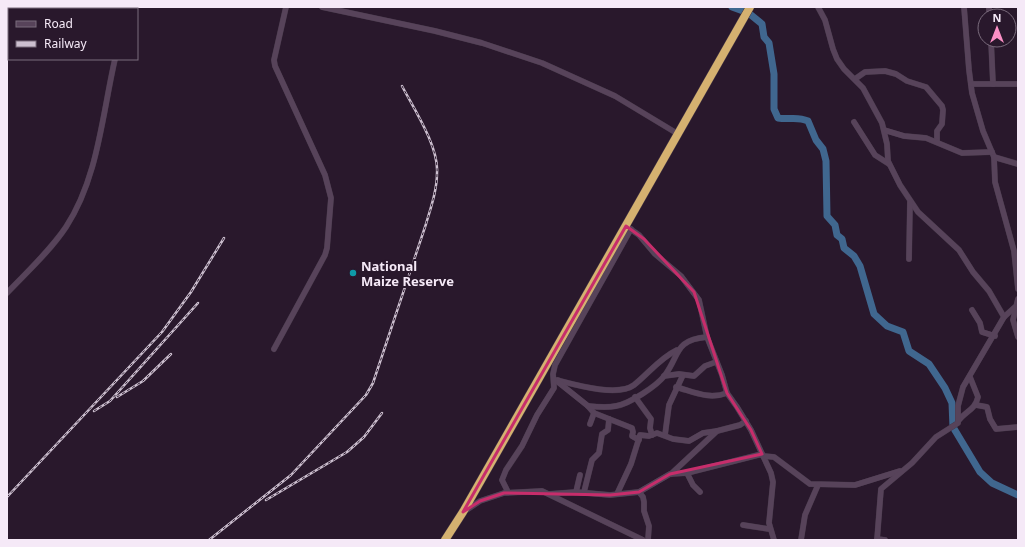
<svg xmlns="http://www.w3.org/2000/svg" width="1025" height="547" font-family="'Noto Sans',sans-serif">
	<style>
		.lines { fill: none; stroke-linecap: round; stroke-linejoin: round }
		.river { stroke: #40678f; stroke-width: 7 }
		.minor-casing { stroke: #433646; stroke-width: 6 }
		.highway-casing { stroke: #433646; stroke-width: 9 }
		.minor { stroke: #57435a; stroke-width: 5.5 }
		.highway { stroke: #d5b170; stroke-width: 8 }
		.rail-casing { stroke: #ccbfcf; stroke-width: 2.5 }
		.rail { stroke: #29182c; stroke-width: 1; stroke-dasharray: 3; stroke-linecap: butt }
		.marked { fill: none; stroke: #c72d6b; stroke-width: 3; stroke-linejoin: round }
		.culture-dot { fill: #0f9aa8; stroke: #29182c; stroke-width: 1.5 }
		.labels { text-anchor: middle; stroke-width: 4; stroke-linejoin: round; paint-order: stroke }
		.poi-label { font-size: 13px; font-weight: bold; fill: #f5e9f7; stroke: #29182c; text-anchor: start }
	</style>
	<rect width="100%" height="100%" fill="#29182c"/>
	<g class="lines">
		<g class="river">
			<path d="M732 7 743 11"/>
			<path d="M751 15 762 24 764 37 769 43 774 74V109L778 118C790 120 797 116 808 121L816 140 823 149 826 161 827 216 835 225 837 235 842 239 844 248 854 256 860 266 874 314 887 326 903 332 909 351 929 364 945 388 952 403 953 427 980 472 992 483 1018 495"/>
		</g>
		<g class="minor-casing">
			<g id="minor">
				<path d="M322 7 435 31 482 43 542 63 615 96 678 134"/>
				<path d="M818 7 825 20 833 49 837 59 844 69 863 88 882 123 887 144 888 161 900 185 918 212 959 250 973 272 989 291 1004 317"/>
				<path d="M964 7 969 70 972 93 983 131 994 157 995 182 1014 251 1018 289"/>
				<path d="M989 7V16"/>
				<path d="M127 9V7"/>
				<path d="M991 40 993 84"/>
				<path d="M855 79 865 72 885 71 896 74 907 81 926 87 942 106 943 110 942 124 937 131V142"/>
				<path d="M971 84H1018"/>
				<path d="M854 122 875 155 889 164"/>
				<path d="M884 130 904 136 926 138 962 153 992 152"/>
				<path d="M994 157 1018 164"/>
				<path d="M626 226 639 235 655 254 681 276 699 300 707 337 722 375 727 393 737 407 751 430 771 473 773 482 769 523 774 540"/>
				<path d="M909 259 910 202"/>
				<path d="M7 293C27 272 50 251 66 227 98 178 102 116 115 59"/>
				<path d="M1018 299 1013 320 1018 337"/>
				<path d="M972 310 980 323 982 332 995 336"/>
				<path d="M274 349 325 255 327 248 331 198 325 175 275 66 274 60 286 7"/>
				<path d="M664 376 679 374 694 376 705 366 716 362"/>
				<path d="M557 380C576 385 618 397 634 385 649 373 660 358 677 350"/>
				<path d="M558 382 588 406 594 413 632 428 633 432 632 436 639 440"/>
				<path d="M676 387C694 392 709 400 727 393"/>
				<path d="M635 397 651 419 650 428 652 435"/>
				<path d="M976 405 987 407 990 419 996 429 1018 427"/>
				<path d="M588 406C597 407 607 408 616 406 629 404 657 386 665 375 680 355 674 340 707 337"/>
				<path d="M959 420C966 411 975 410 978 397L970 377"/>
				<path d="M590 424 594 413"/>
				<path d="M665 435 669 405 683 375"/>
				<path d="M763 456 774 457 810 484 855 485 900 471"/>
				<path d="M687 473 693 485 700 492"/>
				<path d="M671 474 717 431 740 425 746 421"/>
				<path d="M508 492 502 480 506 470 522 446 537 415 554 388 553 374 555 365 631 229"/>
				<path d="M576 492 580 475"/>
				<path d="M584 492 592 460 599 453 602 434 608 430 609 419"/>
				<path d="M639 492 643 497 644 502V511L649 526 648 540"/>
				<path d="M549 494 576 492 610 495 639 492 670 474 687 473 762 454"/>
				<path d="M617 494 631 464 640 435 649 436 657 433 673 439 689 441 703 433 717 431"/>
				<path d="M465 511 480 501 504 493 542 491 643 540"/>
				<path d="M743 525 769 529"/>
				<path d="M877 539 885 540"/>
				<path d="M801 540 805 515 818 485"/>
				<path d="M877 540 881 489 912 463 936 437 958 423V406L963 387 1004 317 1015 307H1018"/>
			</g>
		</g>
		<g class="highway-casing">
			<path id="highway" d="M445 540 463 512 750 7"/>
		</g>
		<use href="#minor" class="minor"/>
		<use href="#highway" class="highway"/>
		<g class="rail-casing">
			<g id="rail">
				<path d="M117 397 143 381 171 354"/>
				<path d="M94 411 110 401 198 303"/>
				<path d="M7 497 162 332 191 292 224 238"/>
				<path d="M266 500 347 452 364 437 382 413"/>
				<path d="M209 540 291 475 366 395 373 383 426 224C431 207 437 190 437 173 439 147 414 109 402 86"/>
			</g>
		</g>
		<use href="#rail" class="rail"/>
	</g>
	<path class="marked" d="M626 226 644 239 694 292 727 393 751 430 762 454 670 474 639 492 610 495 504 493 480 501 463 512Z"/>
	<circle class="culture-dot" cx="353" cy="273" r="4"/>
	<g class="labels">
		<g class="poi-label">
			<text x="361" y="271">National<tspan x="361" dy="15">Maize Reserve</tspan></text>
		</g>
	</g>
	<rect width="1025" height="547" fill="none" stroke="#f5e9f7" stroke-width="16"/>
	<rect x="8" y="8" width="130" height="52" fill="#29182c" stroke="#7b6c7d"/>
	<rect x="16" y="21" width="20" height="6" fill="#57435a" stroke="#7b6c7d"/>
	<text x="44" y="28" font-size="12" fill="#f5e9f7">Road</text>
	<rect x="16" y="41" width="20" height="6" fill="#ccbfcf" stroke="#7b6c7d"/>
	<text x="44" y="48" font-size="12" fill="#f5e9f7">Railway</text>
	<g transform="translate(997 28)"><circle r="19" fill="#29182c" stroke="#7b6c7d"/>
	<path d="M0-3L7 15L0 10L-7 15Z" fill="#fb8fc5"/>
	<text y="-6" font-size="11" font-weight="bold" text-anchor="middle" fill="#f5e9f7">N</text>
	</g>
</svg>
